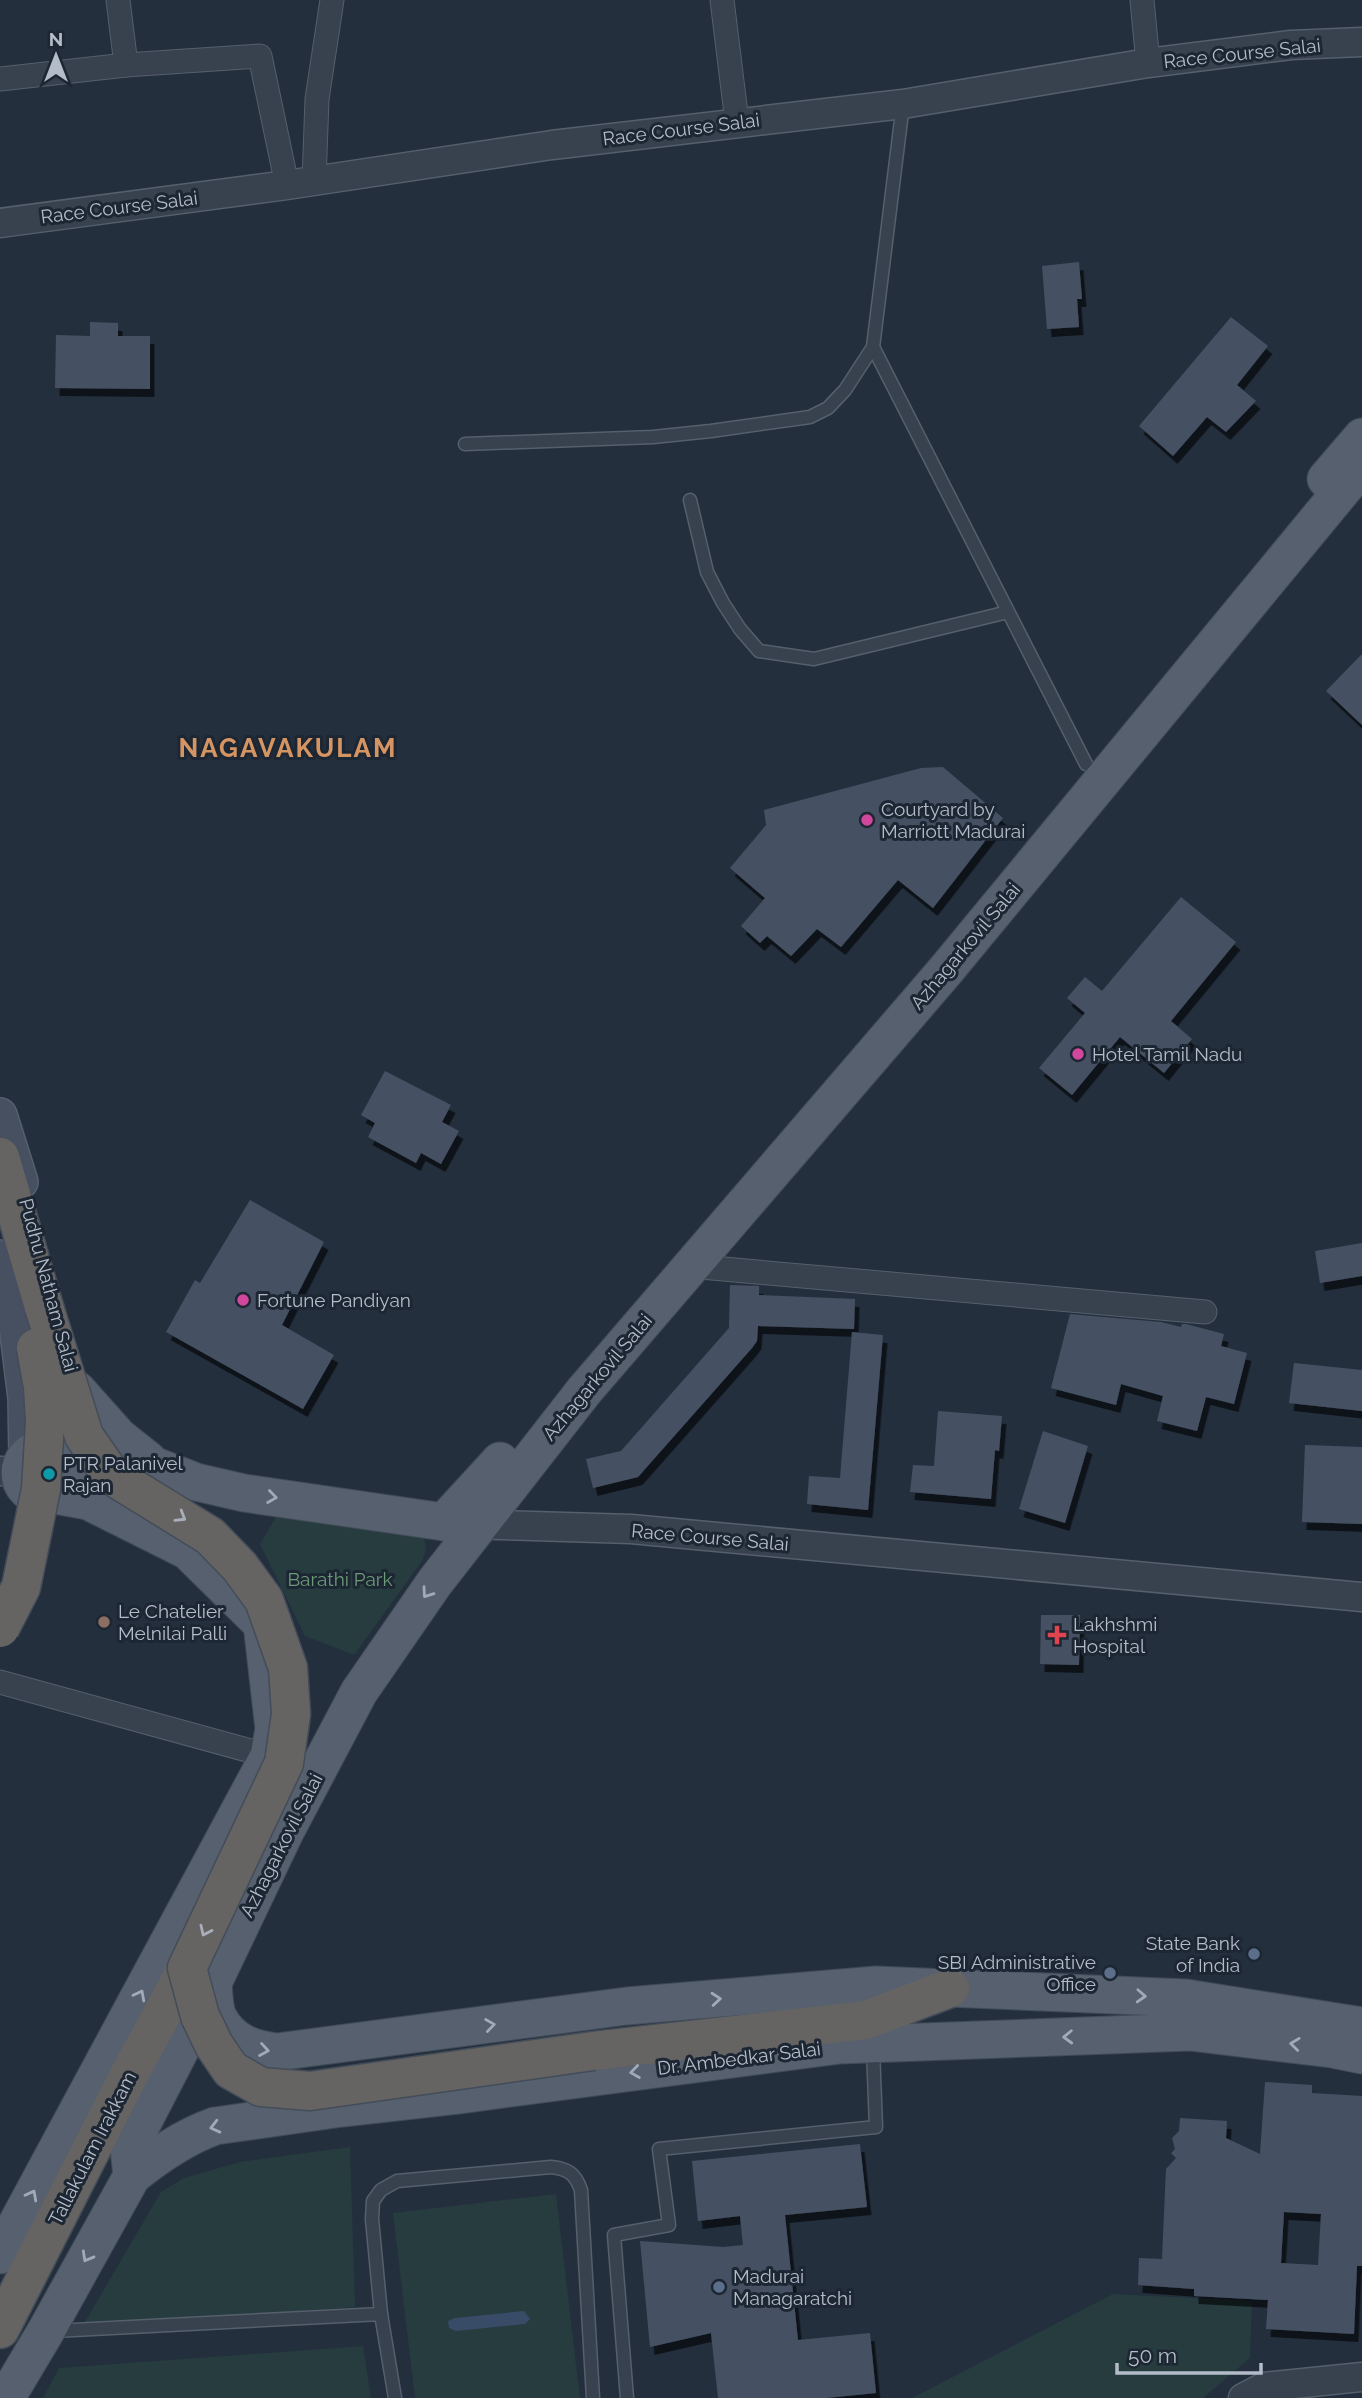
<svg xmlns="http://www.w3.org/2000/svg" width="1362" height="2398" font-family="Raleway,sans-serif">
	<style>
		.green { fill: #263c3f }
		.water { fill: #394c67 }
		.building { fill: #455162; fill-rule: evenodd; filter: url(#shadow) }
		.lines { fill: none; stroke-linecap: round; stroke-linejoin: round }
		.service-casing { stroke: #565f6c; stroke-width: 15 }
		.minor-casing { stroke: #565f6c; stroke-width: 25 }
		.tertiary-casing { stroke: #565f6c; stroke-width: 31 }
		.secondary-casing { stroke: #565f6c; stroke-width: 36 }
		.primary-casing { stroke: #414a57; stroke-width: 39 }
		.trunk-casing { stroke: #434c59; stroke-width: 41 }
		.service { stroke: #38414e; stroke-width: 12 }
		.minor { stroke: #38414e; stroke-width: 23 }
		.tertiary { stroke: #38414e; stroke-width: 28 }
		.secondary { stroke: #465061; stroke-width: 33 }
		.primary { stroke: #56606e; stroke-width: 37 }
		.trunk { stroke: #656462; stroke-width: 38 }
		.trunk-bridge-casing { stroke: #434c59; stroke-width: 41; stroke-linecap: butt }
		.trunk-bridge { stroke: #656462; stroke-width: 38 }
		.oneway { stroke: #a1aab7 }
		.oneway2 { stroke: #a8afba }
		.hotel-dot { fill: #d1479c; stroke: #1d2633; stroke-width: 2.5 }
		.culture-dot { fill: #0f9aa8; stroke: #1d2633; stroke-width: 2.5 }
		.education-dot { fill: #8d6e63; stroke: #1d2633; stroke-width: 2.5 }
		.health-dot { fill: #e0444e; stroke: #1d2633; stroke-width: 2.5 }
		.service-dot { fill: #5c6f8a; stroke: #1d2633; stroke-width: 2.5 }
		.labels { text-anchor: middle; stroke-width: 6; stroke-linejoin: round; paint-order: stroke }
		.street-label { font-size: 19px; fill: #b4bcc9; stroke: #1d2633 }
		.poi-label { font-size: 19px; fill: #b4bcc9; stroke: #1d2633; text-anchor: start }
		.park-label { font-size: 19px; fill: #6b9a76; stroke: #1d2633 }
		.district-label { font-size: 26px; font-weight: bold; letter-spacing: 2px; fill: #d59563; stroke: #1d2633 }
	</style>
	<defs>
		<filter id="shadow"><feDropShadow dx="4.5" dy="8" stdDeviation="0" flood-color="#0009"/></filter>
	</defs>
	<rect width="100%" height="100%" fill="#242f3e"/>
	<g class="green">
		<path d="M276 1517 404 1528 424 1537 426 1550 422 1561 354 1655 305 1636 260 1544Z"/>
		<path d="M350 2147 355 2307 82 2327 161 2192 184 2178 240 2162Z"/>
		<path d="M556 2194 580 2398H415L393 2213Z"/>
		<path d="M1113 2294 1252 2301 1250 2358 1203 2398H912Z"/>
		<path d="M363 2346 371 2398H43L59 2368Z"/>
	</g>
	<path class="water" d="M524 2311 530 2319 525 2324 456 2331 449 2328 448 2321 455 2318Z"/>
	<g class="building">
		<path d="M1079 262 1082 299H1077L1079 327 1047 329 1042 266Z"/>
		<path d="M1231 317 1268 346 1237 385 1256 401 1226 432 1207 417 1173 456 1139 426Z"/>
		<path d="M90 322 118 323V336H150V389L55 388 56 335 90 336Z"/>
		<path d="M1362 654V725L1326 691Z"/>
		<path d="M943 767 1003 818 933 908 898 880 841 947 817 929 791 956 767 936 760 943 741 926 765 898 730 868 766 825 764 810 921 768Z"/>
		<path d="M1181 897 1236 942 1171 1021 1192 1039 1164 1073 1120 1037 1072 1095 1039 1068 1085 1013 1067 998 1085 977 1102 991Z"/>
		<path d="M385 1071 451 1105 442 1122 459 1131 441 1164 421 1153 416 1163 368 1137 375 1123 361 1115Z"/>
		<path d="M250 1200 324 1242 282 1325 334 1355 303 1409 166 1332 195 1280 200 1283Z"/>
		<path d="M1362 1243V1276L1320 1283 1315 1251Z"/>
		<path d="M730 1285 759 1286V1295L855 1299 854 1329 758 1326 757 1341 752 1348 638 1477 593 1488 586 1459 621 1451 729 1328Z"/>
		<path d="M1070 1314 1161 1322 1181 1327 1182 1324H1186L1224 1334 1221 1346 1247 1353 1234 1404 1206 1397 1197 1431 1157 1421 1163 1396 1121 1384 1116 1405 1051 1388Z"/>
		<path d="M852 1332 883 1335 868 1510 807 1504 809 1476 840 1478Z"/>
		<path d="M1294 1363 1362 1370V1411L1289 1403Z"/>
		<path d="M938 1411 1002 1416 999 1451 995 1450 991 1499 910 1492 913 1465 934 1466Z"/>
		<path d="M1043 1431 1088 1446 1065 1523 1019 1509Z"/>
		<path d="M1305 1445 1362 1447V1524L1302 1522Z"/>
		<path d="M1041 1615H1080L1079 1665 1040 1664Z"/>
		<path d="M1265 2082 1312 2085V2093L1362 2096V2266H1357L1354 2334 1266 2329 1268 2300 1194 2296V2289L1138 2285 1139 2258 1162 2259 1166 2169 1176 2158 1171 2153 1175 2149 1172 2138 1179 2131 1180 2118 1227 2121 1226 2138 1260 2154ZM1284 2212 1321 2214 1318 2265 1281 2263Z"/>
		<path d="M860 2144 867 2207 785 2215 798 2340 870 2333 876 2393 826 2398H718L711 2333 650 2347 640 2241 723 2247 743 2245 740 2216 698 2221 692 2161Z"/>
	</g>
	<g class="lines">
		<g class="service-casing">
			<g id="service">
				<path d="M873 347 1086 764"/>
				<path d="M465 444 653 437 711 431 810 417 828 408 845 390 873 347 903 104"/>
				<path d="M690 500 707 572 723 603 740 629 759 651 814 659 1008 612"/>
				<path d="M381 2314 372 2219 373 2201 381 2190 397 2181 551 2167C568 2169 575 2173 581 2190L593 2398"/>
				<path d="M54 2331 381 2314 395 2398"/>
				<path d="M627 2398 614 2235 669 2225 659 2149 876 2127 873 2049"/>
			</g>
		</g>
		<g class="minor-casing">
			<g id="minor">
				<path d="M722 0 737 122"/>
				<path d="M1142 0 1148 63"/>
				<path d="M126 65 260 56 287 185"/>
				<path d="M0 79 126 65 118 0"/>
				<path d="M314 181 317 99 332 0"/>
				<path d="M690 1266 1205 1312"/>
				<path d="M0 1682 269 1756"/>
			</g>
		</g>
		<g class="tertiary-casing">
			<g id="tertiary">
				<path d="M0 223 287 185 552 145 903 104 1148 63 1291 45 1362 42"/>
				<path d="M0 1471 20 1473"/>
				<path d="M465 1524 631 1529 1362 1597"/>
				<path d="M1243 2398 1264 2387 1362 2377"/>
			</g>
		</g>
		<g class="secondary-casing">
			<g id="secondary">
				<path d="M0 1115 21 1182"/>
				<path d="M0 1257 14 1309 25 1398 26 1458"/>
			</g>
		</g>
		<g class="primary-casing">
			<g id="primary">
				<path d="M1326 479 1362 437"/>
				<path d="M77 1390 119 1437 148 1460"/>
				<circle cx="44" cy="1473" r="24"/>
				<path d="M64 1460 90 1452 120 1456 155 1466 196 1482 244 1493 444 1522"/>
				<path d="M444 1522 500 1461"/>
				<path d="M213 1984C214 1994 214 2008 218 2017 231 2042 252 2049 277 2052L627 2006 876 1985 1186 1998 1362 2026"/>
				<path d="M132 2176C158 2155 184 2137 215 2126L342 2108 458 2095 840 2045 1190 2032 1332 2049 1362 2055"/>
				<path d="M0 2255 269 1756 274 1729 262 1624 188 1551 88 1501 55 1495"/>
				<path d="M6 2398 46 2331 132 2176 129 2149 191 2029 285 1832 359 1692 435 1582 584 1391 946 970 1362 466"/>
			</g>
		</g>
		<g class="trunk-casing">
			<g id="trunk">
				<path d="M0 1157 44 1307"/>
				<path d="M593 2051 866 2020 950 1988"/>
				<path d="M0 2329 129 2075 187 1968"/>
			</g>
		</g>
		<use href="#service" class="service"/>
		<use href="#minor" class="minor"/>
		<use href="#tertiary" class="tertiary"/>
		<use href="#secondary" class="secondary"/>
		<use href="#primary" class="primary"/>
		<use href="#trunk" class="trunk"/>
		<g class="trunk-bridge-casing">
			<g id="trunk-bridge">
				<path d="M44 1307 84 1436 111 1475 210 1536 240 1567 264 1600 288 1668 291 1714 284 1763 187 1968 200 2016 214 2045 231 2070 261 2087 310 2091 593 2051"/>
				<path d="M0 1628 21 1587 41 1489 45 1422 43 1387 36 1348"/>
			</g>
		</g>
		<use href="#trunk-bridge" class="trunk-bridge"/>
	</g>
	<defs><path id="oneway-chevron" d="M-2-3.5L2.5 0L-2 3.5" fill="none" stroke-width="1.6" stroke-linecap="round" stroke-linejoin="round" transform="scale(1.75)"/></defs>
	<g class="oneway">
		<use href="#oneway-chevron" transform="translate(272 1497) rotate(8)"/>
		<use href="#oneway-chevron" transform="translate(427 1593) rotate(125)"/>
		<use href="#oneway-chevron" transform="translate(140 1995) rotate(-62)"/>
		<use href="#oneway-chevron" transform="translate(1141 1996) rotate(3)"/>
		<use href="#oneway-chevron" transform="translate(716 1999) rotate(-5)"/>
		<use href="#oneway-chevron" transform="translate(490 2025) rotate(-8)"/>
		<use href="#oneway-chevron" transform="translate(1068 2037) rotate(178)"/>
		<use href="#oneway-chevron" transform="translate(1295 2044) rotate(-173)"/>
		<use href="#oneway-chevron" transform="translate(264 2050) rotate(9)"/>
		<use href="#oneway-chevron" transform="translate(635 2072) rotate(172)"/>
		<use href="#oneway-chevron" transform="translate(215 2127) rotate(166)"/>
		<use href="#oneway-chevron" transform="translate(32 2195) rotate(-62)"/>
		<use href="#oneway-chevron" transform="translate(87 2257) rotate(119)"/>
	</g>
	<g class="oneway2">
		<use href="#oneway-chevron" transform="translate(181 1517) rotate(31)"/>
		<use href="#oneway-chevron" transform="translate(205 1931) rotate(115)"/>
	</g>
	<g class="hotel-dot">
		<circle cx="867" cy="820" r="7"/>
		<circle cx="1078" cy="1054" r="7"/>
		<circle cx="243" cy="1300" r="7"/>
	</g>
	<circle class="culture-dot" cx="49" cy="1474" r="7"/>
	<circle class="education-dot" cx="104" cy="1622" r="7"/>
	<path class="health-dot" d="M1053.5 1624.5h7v7h7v7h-7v7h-7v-7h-7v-7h7z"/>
	<g class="service-dot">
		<circle cx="1254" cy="1954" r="7"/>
		<circle cx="1110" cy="1973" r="7"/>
		<circle cx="719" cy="2287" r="7"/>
	</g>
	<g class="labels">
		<g class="street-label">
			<text transform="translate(1242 53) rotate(-6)" y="7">Race Course Salai</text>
			<text transform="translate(681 129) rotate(-7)" y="7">Race Course Salai</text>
			<text transform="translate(119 207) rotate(-7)" y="7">Race Course Salai</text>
			<text transform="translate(965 946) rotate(-50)" y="7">Azhagarkovil Salai</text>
			<text transform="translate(49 1285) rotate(75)" y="7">Pudhu Natham Salai</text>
			<text transform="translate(597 1377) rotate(-50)" y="7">Azhagarkovil Salai</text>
			<text transform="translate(710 1537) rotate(5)" y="7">Race Course Salai</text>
			<text transform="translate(281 1845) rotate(-63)" y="7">Azhagarkovil Salai</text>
			<text transform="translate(739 2058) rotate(-7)" y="7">Dr. Ambedkar Salai</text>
			<text transform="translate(92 2148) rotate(-63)" y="7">Tallakulam Irakkam</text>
		</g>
		<g class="poi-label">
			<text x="881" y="816">Courtyard by<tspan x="881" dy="22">Marriott Madurai</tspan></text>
			<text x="1092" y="1061">Hotel Tamil Nadu</text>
			<text x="257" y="1307">Fortune Pandiyan</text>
			<text x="63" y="1470">PTR Palanivel<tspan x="63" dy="22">Rajan</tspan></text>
			<text x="118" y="1618">Le Chatelier<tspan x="118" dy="22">Melnilai Palli</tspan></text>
			<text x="1073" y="1631">Lakhshmi<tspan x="1073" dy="22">Hospital</tspan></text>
			<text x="1240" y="1950" text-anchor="end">State Bank<tspan x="1240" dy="22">of India</tspan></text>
			<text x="1096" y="1969" text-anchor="end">SBI Administrative<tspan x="1096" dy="22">Office</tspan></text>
			<text x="733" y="2283">Madurai<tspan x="733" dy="22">Managaratchi</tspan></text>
		</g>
		<g class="park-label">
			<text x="340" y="1586">Barathi Park</text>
		</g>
		<g class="district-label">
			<text x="288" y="757">NAGAVAKULAM</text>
		</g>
	</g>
	<g transform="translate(56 56)" stroke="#1d2633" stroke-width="5" paint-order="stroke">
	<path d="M0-5L12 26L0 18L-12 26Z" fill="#b4bcc9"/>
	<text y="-10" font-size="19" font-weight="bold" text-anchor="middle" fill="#b4bcc9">N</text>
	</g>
	<path d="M1117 2363v10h144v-10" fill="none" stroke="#b4bcc9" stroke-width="3.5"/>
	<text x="1128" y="2363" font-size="21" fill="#b4bcc9" stroke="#1d2633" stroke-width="5" paint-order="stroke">50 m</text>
</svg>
